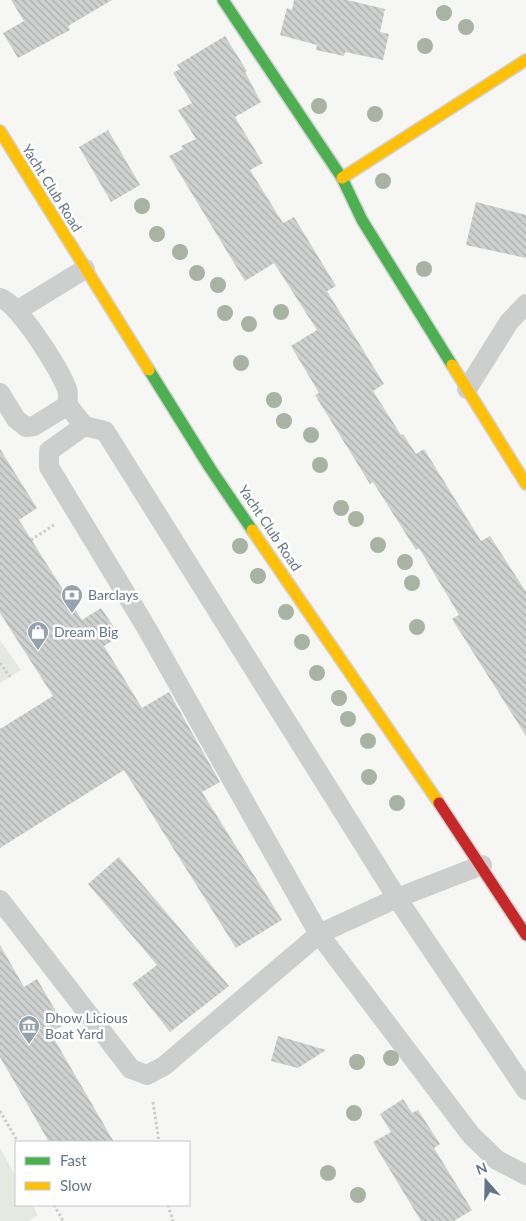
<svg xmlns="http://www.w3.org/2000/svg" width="526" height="1221" font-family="Lato,sans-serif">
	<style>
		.garden { fill: #e5e9e2 }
		.building { fill: url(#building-back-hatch) }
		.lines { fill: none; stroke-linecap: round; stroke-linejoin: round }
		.fast-casing { stroke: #d2d4d4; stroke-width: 14 }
		.slow-casing { stroke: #d2d4d4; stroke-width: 14 }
		.jam-casing { stroke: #d2d4d4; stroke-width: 14 }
		.path { stroke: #cbcccc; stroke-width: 3; stroke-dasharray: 2.5 2.5; stroke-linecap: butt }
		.lane { stroke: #cdcfcf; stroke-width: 20 }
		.fast { stroke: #4caf50; stroke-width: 11 }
		.slow { stroke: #ffc107; stroke-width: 11 }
		.jam { stroke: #c62828; stroke-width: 11 }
		.tree { fill: #a8b3a4 }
		.labels { text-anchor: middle; stroke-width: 5; stroke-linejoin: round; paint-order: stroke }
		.street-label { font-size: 14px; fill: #647686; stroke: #fff }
		.poi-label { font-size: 14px; fill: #647686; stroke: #fff; text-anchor: start }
	</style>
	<defs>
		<pattern id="building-back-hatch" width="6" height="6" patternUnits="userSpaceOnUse" patternTransform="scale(1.25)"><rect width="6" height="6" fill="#cfd1d0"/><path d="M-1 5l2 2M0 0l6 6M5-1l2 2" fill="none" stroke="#acaeae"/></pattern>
	</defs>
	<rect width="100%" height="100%" fill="#f6f6f4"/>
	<g class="garden">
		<path d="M0 640 21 670 0 683Z"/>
		<path d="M0 1148 16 1177V1205H32L38 1215 28 1221H0Z"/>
	</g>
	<g class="building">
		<path d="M11 0H112L68 26 70 30 18 58 3 33 24 21Z"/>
		<path d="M294 0H347L385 9 380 32 389 34 383 60 345 52 344 56 316 50 317 45 280 35 287 8 292 10Z"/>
		<path d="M225 36 247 71 245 72 261 102 235 117 263 163 250 170 283 223 294 217 336 286 327 291 384 384 373 391 401 435 403 434 416 454 424 449 481 541 490 536 526 592V736L452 619 459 615 419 548 416 550 373 482 370 484 315 395 319 393 291 346 317 330 274 263 245 281 169 156 183 149 181 146 196 139 178 110 192 103 173 73 180 69 177 65Z"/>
		<path d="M108 130 140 185 111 202 79 147Z"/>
		<path d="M476 202 526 215V258L466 245Z"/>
		<path d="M0 449 37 508 19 520 82 620 101 608 120 636 104 646 142 708 169 692 220 782 202 792 282 920 236 948 124 770 0 848V729L53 696 0 613Z"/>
		<path d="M119 857 229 986 170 1032 132 984 157 965 88 884Z"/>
		<path d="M0 945 24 987 37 979 64 1025 50 1032 114 1142H49L0 1057Z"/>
		<path d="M278 1036 326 1050 298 1068 271 1061Z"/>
		<path d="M403 1099 412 1113 418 1110 440 1144 434 1148 472 1210 454 1221H421L373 1142 391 1132 380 1114Z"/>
	</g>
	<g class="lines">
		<g class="fast-casing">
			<g id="fast">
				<path d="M223 0 342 178 362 220 452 365"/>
				<path d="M149 370 210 468 252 530"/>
			</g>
		</g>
		<g class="slow-casing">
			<g id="slow">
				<path d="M0 131 149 370"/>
				<path d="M342 178 526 60"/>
				<path d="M452 365 526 484"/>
				<path d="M252 530 439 803"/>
			</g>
		</g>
		<g class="jam-casing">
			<path id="jam" d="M439 803 526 935"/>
		</g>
		<g class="path">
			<path d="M31 540 54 525"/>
			<path d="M0 663 10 677"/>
			<path d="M153 1102 159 1142"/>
			<path d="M0 1111 18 1142"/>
			<path d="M54 1205 63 1221"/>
			<path d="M168 1205 173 1221"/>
		</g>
		<g class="lane">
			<path d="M0 298C18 302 60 370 67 389 69 394 67 399 68 404 71 411 80 420 84 426"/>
			<path d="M18 310 85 269"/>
			<path d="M467 389 509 322 526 304"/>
			<path d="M0 393 16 419 26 427 34 426 68 405"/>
			<path d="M0 900 131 1069 147 1075 164 1066 319 934 397 898 482 865"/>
			<path d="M526 1090 397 898 105 431 84 426 49 451V467L146 627 319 934 471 1135 497 1160 526 1175"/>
		</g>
		<use href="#fast" class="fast"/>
		<use href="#slow" class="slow"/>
		<use href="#jam" class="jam"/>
	</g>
	<g class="tree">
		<circle cx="444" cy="13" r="8"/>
		<circle cx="466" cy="27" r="8"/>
		<circle cx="425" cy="46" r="8"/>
		<circle cx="319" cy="106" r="8"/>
		<circle cx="375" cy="114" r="8"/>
		<circle cx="383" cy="181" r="8"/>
		<circle cx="142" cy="206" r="8"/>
		<circle cx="157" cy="234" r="8"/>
		<circle cx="180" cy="252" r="8"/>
		<circle cx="424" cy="269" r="8"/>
		<circle cx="197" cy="273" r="8"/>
		<circle cx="218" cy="285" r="8"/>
		<circle cx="281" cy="312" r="8"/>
		<circle cx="225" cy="313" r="8"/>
		<circle cx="249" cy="324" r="8"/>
		<circle cx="241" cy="363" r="8"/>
		<circle cx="274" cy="400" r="8"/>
		<circle cx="284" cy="421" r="8"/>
		<circle cx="311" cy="435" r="8"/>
		<circle cx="320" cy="465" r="8"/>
		<circle cx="341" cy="508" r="8"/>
		<circle cx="356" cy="519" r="8"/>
		<circle cx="378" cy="545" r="8"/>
		<circle cx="240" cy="546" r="8"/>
		<circle cx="405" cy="562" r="8"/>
		<circle cx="258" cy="576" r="8"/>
		<circle cx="412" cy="583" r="8"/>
		<circle cx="286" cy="612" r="8"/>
		<circle cx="417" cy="627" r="8"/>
		<circle cx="302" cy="642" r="8"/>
		<circle cx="317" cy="673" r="8"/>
		<circle cx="339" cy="698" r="8"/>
		<circle cx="348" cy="719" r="8"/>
		<circle cx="368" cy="741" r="8"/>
		<circle cx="369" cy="777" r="8"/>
		<circle cx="397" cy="803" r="8"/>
		<circle cx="391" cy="1058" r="8"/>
		<circle cx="357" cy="1062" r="8"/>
		<circle cx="354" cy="1113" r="8"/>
		<circle cx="328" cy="1173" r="8"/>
		<circle cx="358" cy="1195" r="8"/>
	</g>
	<defs>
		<g id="bank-pin" transform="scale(1.125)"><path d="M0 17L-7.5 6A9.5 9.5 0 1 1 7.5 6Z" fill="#97a3ac" stroke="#fff"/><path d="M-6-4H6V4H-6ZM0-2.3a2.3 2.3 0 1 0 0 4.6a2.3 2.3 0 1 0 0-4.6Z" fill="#fff"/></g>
		<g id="shop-pin" transform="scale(1.125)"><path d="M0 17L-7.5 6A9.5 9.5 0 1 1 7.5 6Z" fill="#97a3ac" stroke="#fff"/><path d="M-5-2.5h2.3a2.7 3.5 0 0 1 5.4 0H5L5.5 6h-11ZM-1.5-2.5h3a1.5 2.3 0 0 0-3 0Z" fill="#fff"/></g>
		<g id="museum-pin" transform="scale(1.125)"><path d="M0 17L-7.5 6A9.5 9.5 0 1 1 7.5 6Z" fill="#97a3ac" stroke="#fff"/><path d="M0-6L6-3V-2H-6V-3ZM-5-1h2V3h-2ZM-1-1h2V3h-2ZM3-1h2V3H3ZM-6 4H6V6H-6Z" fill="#fff"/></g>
	</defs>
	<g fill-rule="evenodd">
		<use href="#bank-pin" x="72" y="595"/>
		<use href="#shop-pin" x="38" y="632"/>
		<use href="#museum-pin" x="29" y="1026"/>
	</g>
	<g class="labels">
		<g class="street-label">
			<text transform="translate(52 188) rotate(58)" y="5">Yacht Club Road</text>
			<text transform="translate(270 528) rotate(56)" y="5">Yacht Club Road</text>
		</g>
		<g class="poi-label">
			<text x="88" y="600">Barclays</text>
			<text x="54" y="637">Dream Big</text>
			<text x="45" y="1023">Dhow Licious<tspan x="45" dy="16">Boat Yard</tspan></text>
		</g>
	</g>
	<rect x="15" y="1141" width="175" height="65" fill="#ffffff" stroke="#c1c8cf"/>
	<rect x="25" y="1157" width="25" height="8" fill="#4caf50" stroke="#c1c8cf"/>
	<text x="60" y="1166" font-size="15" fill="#647686">Fast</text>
	<rect x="25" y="1182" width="25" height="8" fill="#ffc107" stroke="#c1c8cf"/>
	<text x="60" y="1191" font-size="15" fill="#647686">Slow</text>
	<g transform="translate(486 1181) rotate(340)" stroke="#ffffff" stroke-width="4" paint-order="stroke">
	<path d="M0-4L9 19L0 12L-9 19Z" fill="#647686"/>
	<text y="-8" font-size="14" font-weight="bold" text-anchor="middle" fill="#647686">N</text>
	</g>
</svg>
